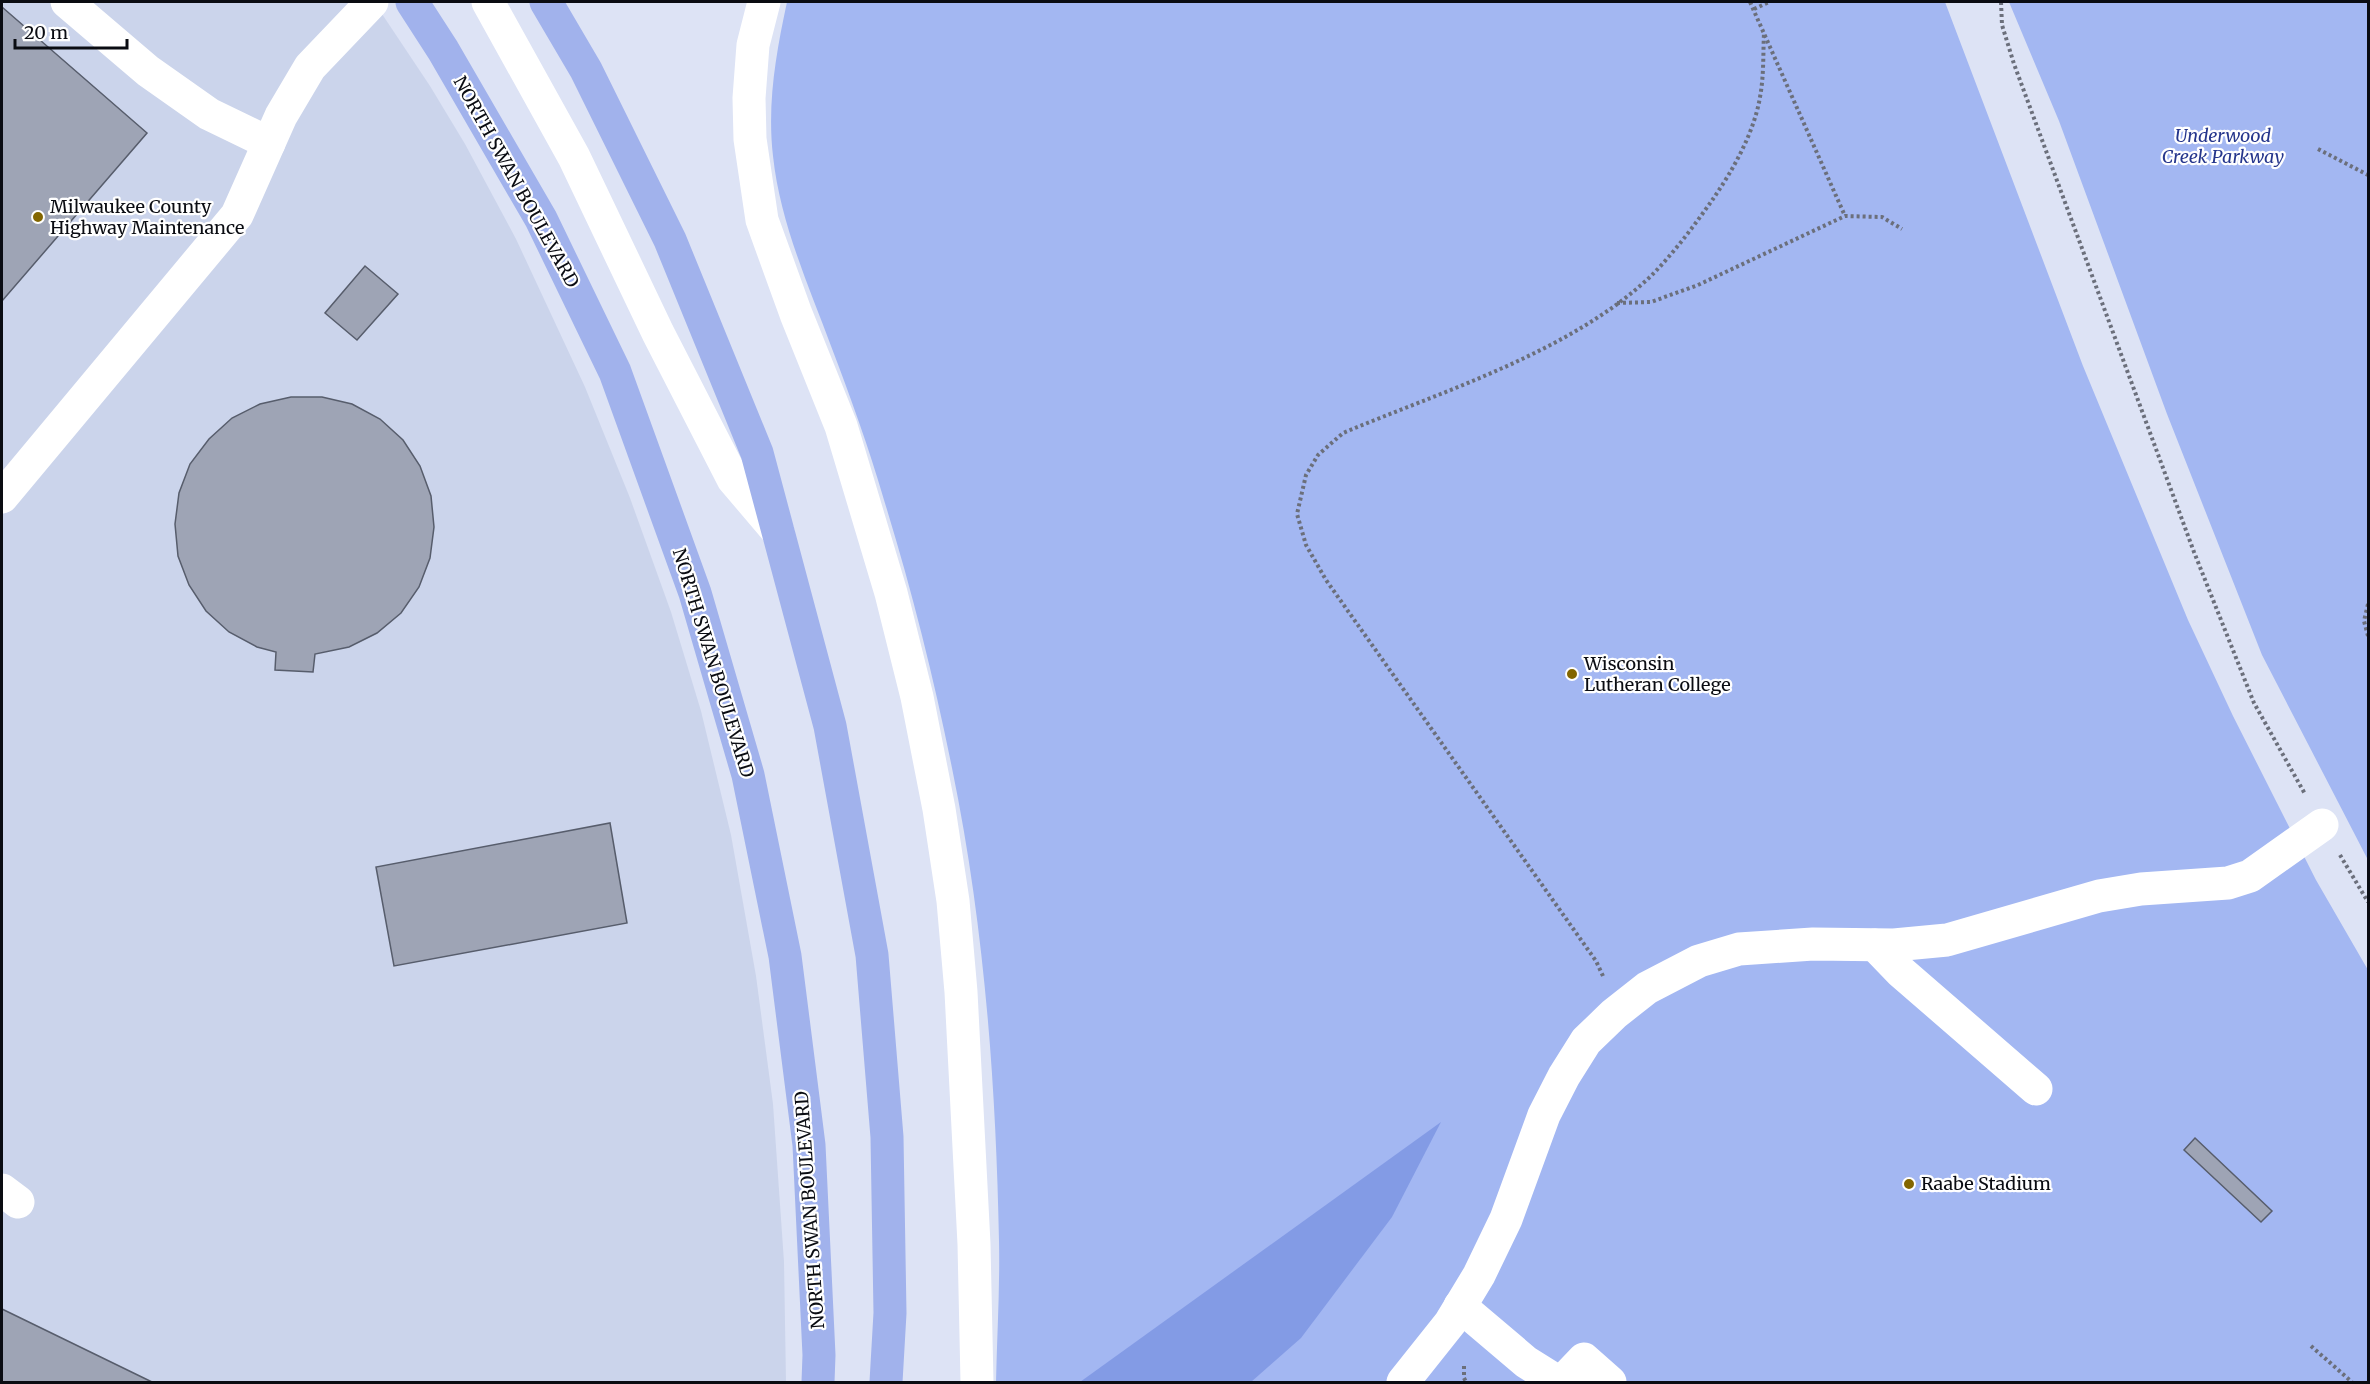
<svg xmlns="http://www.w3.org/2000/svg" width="2370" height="1384" font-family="Merriweather,serif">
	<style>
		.built { fill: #cbd4eb }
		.green { fill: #a3b7f2 }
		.water { fill: #839be5 }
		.building { fill: #9ea4b5; stroke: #575d6c; stroke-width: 1.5 }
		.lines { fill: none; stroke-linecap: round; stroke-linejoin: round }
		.path { stroke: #6b6f7b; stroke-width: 4; stroke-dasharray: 3 3; stroke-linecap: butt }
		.minor { stroke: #fff; stroke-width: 33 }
		.major { stroke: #a1b2ec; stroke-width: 33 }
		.poi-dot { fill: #836600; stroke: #fff; stroke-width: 2 }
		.labels { text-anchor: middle; stroke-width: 4.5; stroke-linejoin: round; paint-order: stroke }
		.park-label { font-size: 18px; font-style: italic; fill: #25368c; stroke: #fff }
		.street-label { font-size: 18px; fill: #0a0c12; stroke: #fff }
		.poi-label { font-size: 18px; fill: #0a0c12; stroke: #fff; text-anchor: start }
	</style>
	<rect width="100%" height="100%" fill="#dde3f5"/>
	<path class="built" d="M2 2H374L430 86 465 144 516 239 585 387 630 498 671 612 701 711 731 835 756 976 773 1104 784 1262 786 1382H2Z"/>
	<g class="green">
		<path d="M787 2H1945L2083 366 2188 620 2233 716 2316 880 2368 970V1382H996C997 1335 1000 1288 999 1241 996 1083 984 923 952 768 934 678 911 587 884 500 869 448 850 396 831 346 808 284 780 222 773 156 767 104 776 53 787 2Z"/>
		<path d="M2009 2H2368V860L2262 655 2167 414 2059 121Z"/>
	</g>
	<path class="water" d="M1441 1122 1392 1217 1301 1338 1251 1382H1080Z"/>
	<g class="building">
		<path d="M2 7 147 133 2 301Z"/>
		<path d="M365 266 398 294 357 340 325 313Z"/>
		<path d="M291 397H322L352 404 380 419 403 440 420 466 431 496 434 527 430 558 419 587 401 613 377 633 349 647 315 654 313 672 275 670 276 652 257 647 229 632 206 611 189 585 178 556 175 524 179 493 190 464 209 439 232 418 260 404Z"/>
		<path d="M610 823 627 923 394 966 376 867Z"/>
		<path d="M2195 1138 2272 1211 2261 1222 2184 1150Z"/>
		<path d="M2 1309 152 1382H2Z"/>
	</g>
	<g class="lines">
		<g class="path">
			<path d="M1750 2 1845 216"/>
			<path d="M2001 2 2002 25 2014 64 2194 552 2254 703 2305 794"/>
			<path d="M1754 9 1769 2"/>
			<path d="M2318 149 2368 175"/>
			<path d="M1617 303 1651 302 1698 285 1845 216 1882 217 1902 229"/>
			<path d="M2368 604 2364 621 2368 636"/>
			<path d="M2340 855 2368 902"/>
			<path d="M1603 976 1596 961 1326 580 1306 545 1297 514 1306 475 1318 455 1343 433C1443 391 1570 352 1650 277 1673 254 1694 226 1713 199 1733 170 1754 133 1760 97 1764 76 1763 54 1764 33"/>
			<path d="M2311 1346 2352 1382"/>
			<path d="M1464 1366V1378L1466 1382"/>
		</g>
		<g class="minor">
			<path d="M67 2 148 71 209 114 269 143"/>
			<path d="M488 2 574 157 658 333 733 479 778 532"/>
			<path d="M764 2 753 45 749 98 750 139 762 220 796 314 841 426 891 593 917 697 939 809 953 901 961 992 974 1244 977 1382"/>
			<path d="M2 497 237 215 281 116 310 67 372 2"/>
			<path d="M1875 945 1901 972 2036 1089"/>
			<path d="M2 1190 18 1202"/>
			<path d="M1460 1306 1526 1362 1558 1382"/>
			<path d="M1403 1382 1450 1323 1479 1275 1506 1219 1544 1115 1564 1076 1586 1041 1614 1014 1647 988 1699 961 1739 949 1813 944 1894 945 1947 940 2099 896 2141 889 2228 883 2250 876 2322 825"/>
			<path d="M1562 1382 1584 1359 1610 1382"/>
		</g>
		<g class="major">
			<path d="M412 2 443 50 541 219 615 372 695 593 748 775 785 956 809 1145 819 1355 818 1382"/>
			<path d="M546 2 586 70 670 240 757 453 830 726 872 955 887 1137 890 1313 886 1382"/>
		</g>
	</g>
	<g class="poi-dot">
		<circle cx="38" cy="217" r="6"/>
		<circle cx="1572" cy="674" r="6"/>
		<circle cx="1909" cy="1184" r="6"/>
	</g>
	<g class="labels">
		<g class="park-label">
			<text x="2223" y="142">Underwood<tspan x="2223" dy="21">Creek Parkway</tspan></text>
		</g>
		<g class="street-label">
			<text transform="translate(516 182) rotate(61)" y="6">NORTH SWAN BOULEVARD</text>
			<text transform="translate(713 663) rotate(73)" y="6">NORTH SWAN BOULEVARD</text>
			<text transform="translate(810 1210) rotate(-94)" y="6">NORTH SWAN BOULEVARD</text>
		</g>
		<g class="poi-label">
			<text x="50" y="213">Milwaukee County<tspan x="50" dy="21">Highway Maintenance</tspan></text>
			<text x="1584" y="670">Wisconsin<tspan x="1584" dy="21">Lutheran College</tspan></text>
			<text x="1921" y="1190">Raabe Stadium</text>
		</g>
	</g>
	<rect width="2370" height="1384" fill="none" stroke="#0a0c12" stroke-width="6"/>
	<path d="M15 39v9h112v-9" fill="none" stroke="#0a0c12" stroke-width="3"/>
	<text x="24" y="39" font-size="18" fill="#0a0c12" stroke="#ffffff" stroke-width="4.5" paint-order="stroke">20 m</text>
</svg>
